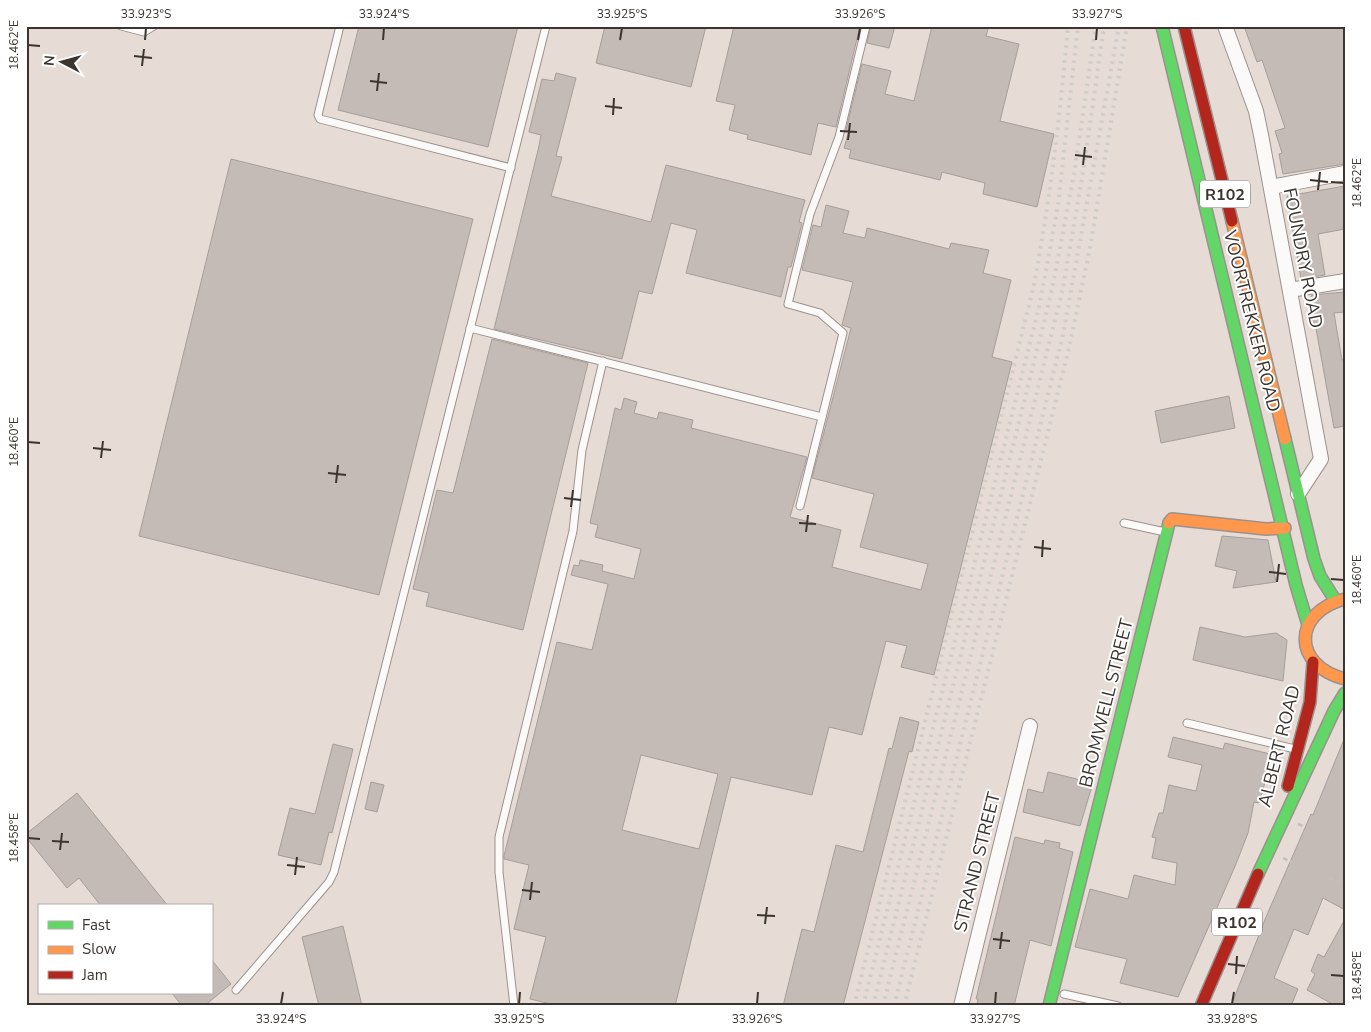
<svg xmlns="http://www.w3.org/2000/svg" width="1371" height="1032" font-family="'Nunito Sans',sans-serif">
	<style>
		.building { fill: #c4bbb7; stroke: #a79e9b; fill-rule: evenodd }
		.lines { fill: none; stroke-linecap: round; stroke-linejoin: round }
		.lane-casing { stroke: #9b928e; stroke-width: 9 }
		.street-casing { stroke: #9b928e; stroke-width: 16 }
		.fast-casing { stroke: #9b928e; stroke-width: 14 }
		.slow-casing { stroke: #9b928e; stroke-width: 14 }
		.jam-casing { stroke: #9b928e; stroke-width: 14 }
		.path { stroke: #c2bfbc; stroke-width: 2.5; stroke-dasharray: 5 2.5; stroke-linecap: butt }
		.lane { stroke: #fbfaf9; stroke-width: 7 }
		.street { stroke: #fbfaf9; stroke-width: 14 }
		.fast { stroke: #63d668; stroke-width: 11 }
		.slow { stroke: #ff974d; stroke-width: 11 }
		.jam { stroke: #b3261e; stroke-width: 11 }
		.rail { stroke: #cfcdcb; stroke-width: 4; stroke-dasharray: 2.5 5; stroke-linecap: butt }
		.ticks { fill: none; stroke: #3b342f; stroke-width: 2 }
		.labels { text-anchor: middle; stroke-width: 4; stroke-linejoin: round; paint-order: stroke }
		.shield { fill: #fff; stroke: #76716d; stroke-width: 1 }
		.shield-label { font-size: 16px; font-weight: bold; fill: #3b342f }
		.street-label { font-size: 18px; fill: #3b342f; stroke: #fff }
		.neatline { fill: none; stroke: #3b342f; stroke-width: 2 }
		.ticks-label { font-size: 12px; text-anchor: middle; fill: #3b342f }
	</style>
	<rect width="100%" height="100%" fill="#e6dbd5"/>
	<g class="building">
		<path d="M359 26H518L488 147 338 110Z"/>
		<path d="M605 26H706L691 87 596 63Z"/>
		<path d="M734 26H860L836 127 818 123 811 155 747 139 748 135 729 130 735 105 716 101Z"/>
		<path d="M871 26H895L889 48 867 43Z"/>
		<path d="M932 26H989L986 36 1019 44 1000 121 1054 134 1037 207 983 194 985 183 942 172 940 180 849 158 851 150 844 148 849 131 846 130 862 64 891 71 885 94 914 101Z"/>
		<path d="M1244 26H1345V164L1283 174 1279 154 1282 153 1275 131 1285 128 1262 60 1257 62Z"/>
		<path d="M556 73 576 78 556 156 562 157 551 196 651 222 666 165 805 200 799 222 802 223 791 267H788L781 297 686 273 697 230 671 223 652 294 639 291 622 359 494 329 539 146 541 135 529 132 542 79 554 81Z"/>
		<path d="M231 159 473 219 379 595 139 536Z"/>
		<path d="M1345 186V229L1318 234 1325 275 1301 279 1287 196Z"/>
		<path d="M826 205 849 211 843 233 865 238 867 228 949 249 951 243 989 250 983 273 1011 280 992 357 1012 362 934 675 901 667 907 646 886 641 862 735 829 727 812 795 731 777 675 1006H559L530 999 546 937 514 929 529 865 504 859V856L557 642 592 650 608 584 571 575 574 565 579 566 580 560 603 565 602 571 634 579 641 549 595 537 598 525 590 523 615 408 621 410 624 398 637 402 634 413 657 419 659 412 693 420 691 428 807 457 790 517 841 530 832 567 921 590 928 564 860 547 874 494 812 478 851 328 842 325 853 282 802 270 813 225 821 227ZM641 755 718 774 699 849 622 830Z"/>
		<path d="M1345 292V312L1334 313 1342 360H1345V426L1334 428 1315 323H1312L1309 302 1312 295Z"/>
		<path d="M492 339 588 363 523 630 426 606 429 593 413 589 437 490 453 493Z"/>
		<path d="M1229 396 1235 428 1161 443 1155 411Z"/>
		<path d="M1222 536 1268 540 1276 582 1233 588 1237 571 1215 566Z"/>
		<path d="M1200 627 1245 637 1276 633 1287 640 1283 681 1193 660Z"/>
		<path d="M900 717 919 722 912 752 909 751 843 1006H783L802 929 814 932 836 845 863 852 889 748 892 749Z"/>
		<path d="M1173 737 1223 749 1225 743 1270 754 1272 758 1259 803 1254 802 1248 833 1236 864 1178 997 1120 983 1127 959 1075 947 1090 889 1128 899 1134 875 1175 885 1177 863 1152 858 1156 838 1152 837 1159 813H1163L1169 785 1196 791 1202 765 1168 757Z"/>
		<path d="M1345 737V910L1323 898 1308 935 1294 929 1274 978 1298 989 1291 1006H1231L1266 917 1311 814 1313 815Z"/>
		<path d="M333 744 353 749 332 833 329 832 321 865 278 855 290 808 315 814Z"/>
		<path d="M1048 772 1093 783 1080 826 1023 812 1028 789 1043 793Z"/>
		<path d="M371 782 384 785 377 812 365 809Z"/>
		<path d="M77 793 168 906H101L79 878 67 888 26 837V834Z"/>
		<path d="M1015 837 1044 844 1045 840 1060 843 1059 848 1073 852 1051 946 1030 940 1014 1006H977L978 999H976Z"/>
		<path d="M1345 919V1006H1336L1307 990 1315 974 1311 971 1318 954 1324 957Z"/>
		<path d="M343 926 362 1006H319L302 937Z"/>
		<path d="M211 959 231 984 204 1006H182L172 993H211Z"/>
	</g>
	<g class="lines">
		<g class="lane-casing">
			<g id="lane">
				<path d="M121 26 144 32 154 26"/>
				<path d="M340 26 318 115 320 119 511 168"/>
				<path d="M470 328 822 417"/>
				<path d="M800 506 843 333 820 313 788 304 810 214 839 137 866 26"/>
				<path d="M1124 523 1165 532"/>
				<path d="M1187 723 1295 749"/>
				<path d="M236 990 329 882 334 872 546 26"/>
				<path d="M1064 994 1118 1006"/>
				<path d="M514 1006 499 872V837L573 531 582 450 603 361"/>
			</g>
		</g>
		<g class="street-casing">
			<g id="street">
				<path d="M1225 26 1256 111 1261 135 1321 459 1298 494"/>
				<path d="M1271 187 1345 173"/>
				<path d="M1290 290 1345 281"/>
				<path d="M961 1006 1030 726"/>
			</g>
		</g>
		<g class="fast-casing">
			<g id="fast">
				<path d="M1162 26 1296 585 1308 625"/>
				<path d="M1285 439 1314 559 1320 576 1335 600"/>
				<path d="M1258 874 1334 711 1345 693"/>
				<path d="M1049 1006 1169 523"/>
			</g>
		</g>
		<g class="slow-casing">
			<g id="slow">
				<path d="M1232 221 1285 439"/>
				<path d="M1169 523 1172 519 1266 529 1285 528"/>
				<path d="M1345 599C1292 612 1292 666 1345 679"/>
			</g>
		</g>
		<g class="jam-casing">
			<g id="jam">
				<path d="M1184 26 1232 221"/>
				<path d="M1288 786 1310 702 1313 662"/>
				<path d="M1201 1006 1258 874"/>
			</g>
		</g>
		<g class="path">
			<path d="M1298 824 1305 827"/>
			<path d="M1345 853V854"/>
			<path d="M1283 858 1291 862"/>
			<path d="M1329 878 1343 883 1345 881"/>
		</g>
		<use href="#lane" class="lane"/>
		<use href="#street" class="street"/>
		<use href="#fast" class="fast"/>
		<use href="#slow" class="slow"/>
		<use href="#jam" class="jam"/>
		<g class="rail">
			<path d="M854 1006 1033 289C1050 202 1060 115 1068 26"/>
			<path d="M863 1006 1040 303 1058 205 1078 26"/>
			<path d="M873 1006 1052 290 1074 174 1096 26"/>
			<path d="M883 1006 1063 288 1084 166 1104 26"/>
			<path d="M894 1006 1063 335 1119 26"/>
			<path d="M904 1006 1069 348 1090 248 1127 26"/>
		</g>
	</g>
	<path class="ticks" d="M145 40 146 28M383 40 384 28M620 40 622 28M858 40 860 28M1096 40 1097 28M28 45 40 46M134 56 152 58M142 66 144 49M370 81 387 83M377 91 379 73M605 106 622 108M613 115 614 98M840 131 857 132M848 140 850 123M1075 155 1092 157M1083 165 1085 147M1310 180 1328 182M1331 182 1344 183M1318 190 1320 172M28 442 40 443M93 448 111 450M101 458 103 441M328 473 346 475M336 483 338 465M564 498 581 500M571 507 573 490M799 523 816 524M806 532 808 515M1034 547 1051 549M1042 557 1043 540M1269 572 1286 574M1331 579 1344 580M1277 582 1279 564M28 838 40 839M52 841 69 842M60 850 62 833M287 865 305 867M295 875 297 857M522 890 540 892M530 900 532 882M757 915 775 916M765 924 767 907M993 939 1010 941M1000 949 1002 932M1228 964 1245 966M1236 974 1237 956M1331 975 1344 976M281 1004 283 992M519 1004 520 992M757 1004 758 992M995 1004 996 992M1232 1004 1234 992"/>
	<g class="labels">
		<g class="shield">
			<rect x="1200" y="180.5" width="50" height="27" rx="4"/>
			<rect x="1212" y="908.5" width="50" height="27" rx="4"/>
		</g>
		<g class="shield-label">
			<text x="1225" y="200">R102</text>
			<text x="1237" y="928">R102</text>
		</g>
		<g class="street-label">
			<text transform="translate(1303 258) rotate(79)" y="6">FOUNDRY ROAD</text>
			<text transform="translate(1252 321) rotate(76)" y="6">VOORTREKKER ROAD</text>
			<text transform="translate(1106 703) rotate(-76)" y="6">BROMWELL STREET</text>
			<text transform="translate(1279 746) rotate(-76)" y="6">ALBERT ROAD</text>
			<text transform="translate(977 862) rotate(-76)" y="6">STRAND STREET</text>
		</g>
	</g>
	<rect width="1371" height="1032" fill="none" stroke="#ffffff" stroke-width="55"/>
	<rect x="38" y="904" width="175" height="90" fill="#ffffff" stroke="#b1aeac"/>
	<rect x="48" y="921" width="25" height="8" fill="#63d668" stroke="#b1aeac"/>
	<text x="82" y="930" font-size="15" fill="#3b342f">Fast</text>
	<rect x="48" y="946" width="25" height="8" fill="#ff974d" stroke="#b1aeac"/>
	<text x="82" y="954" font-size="15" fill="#3b342f">Slow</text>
	<rect x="48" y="971" width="25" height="8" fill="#b3261e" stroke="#b1aeac"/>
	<text x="82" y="980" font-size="15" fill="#3b342f">Jam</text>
	<g transform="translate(62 62) rotate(276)" stroke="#ffffff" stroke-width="4" paint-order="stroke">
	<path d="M0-4L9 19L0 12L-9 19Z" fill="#3b342f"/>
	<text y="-8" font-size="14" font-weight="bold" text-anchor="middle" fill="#3b342f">N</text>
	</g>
	<rect x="28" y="28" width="1316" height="976" class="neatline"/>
	<g class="ticks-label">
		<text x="146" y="18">33.923°S</text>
		<text x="384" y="18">33.924°S</text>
		<text x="622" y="18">33.925°S</text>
		<text x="860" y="18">33.926°S</text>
		<text x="1097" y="18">33.927°S</text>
		<text transform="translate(14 45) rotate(-90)" y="4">18.462°E</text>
		<text transform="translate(1357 183) rotate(-90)" y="4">18.462°E</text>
		<text transform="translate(14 442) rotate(-90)" y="4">18.460°E</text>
		<text transform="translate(1357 580) rotate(-90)" y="4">18.460°E</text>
		<text transform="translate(14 838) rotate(-90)" y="4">18.458°E</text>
		<text transform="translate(1357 976) rotate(-90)" y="4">18.458°E</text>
		<text x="281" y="1023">33.924°S</text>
		<text x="519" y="1023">33.925°S</text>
		<text x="757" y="1023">33.926°S</text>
		<text x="995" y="1023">33.927°S</text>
		<text x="1232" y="1023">33.928°S</text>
	</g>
</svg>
